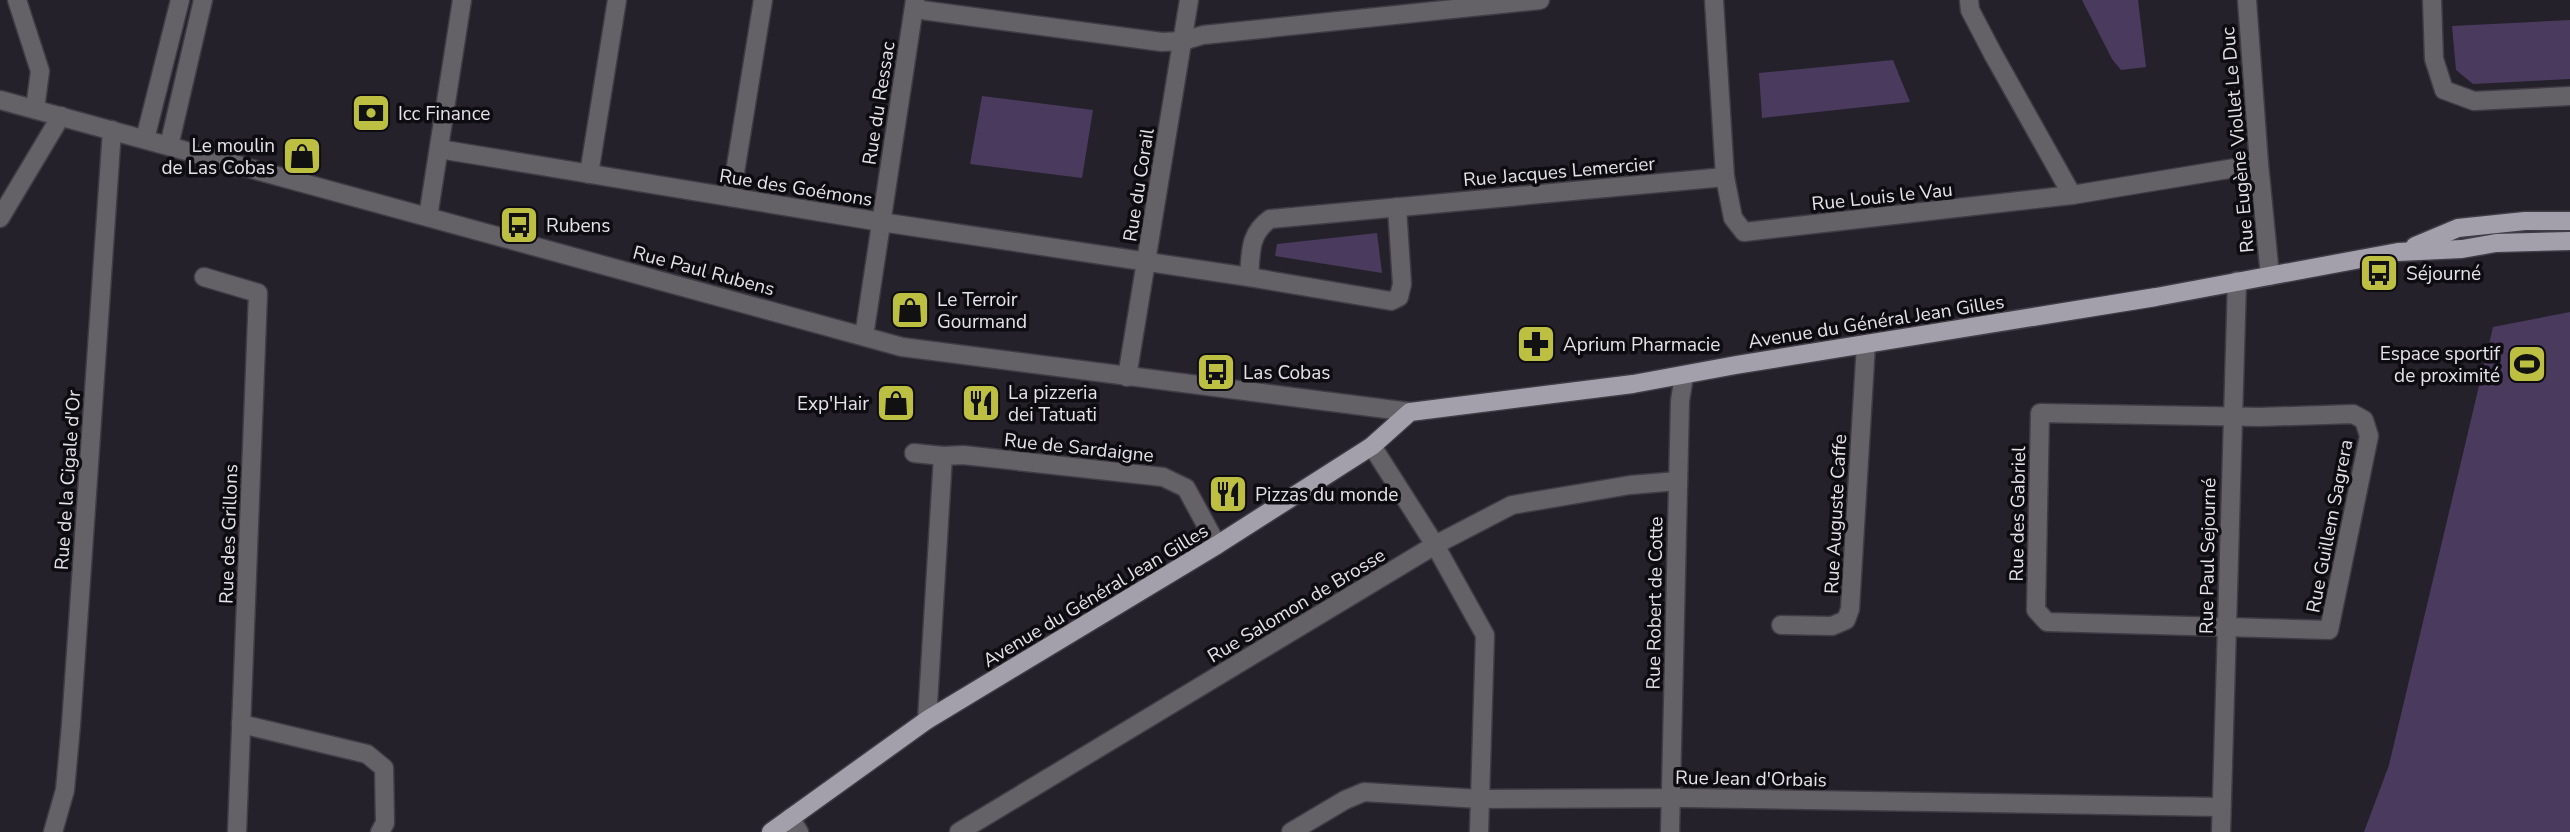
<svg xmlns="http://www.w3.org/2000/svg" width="2570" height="832" font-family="'Nunito Sans',sans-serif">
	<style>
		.green { fill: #4a3a5e }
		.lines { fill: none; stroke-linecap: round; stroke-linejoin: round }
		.minor-casing { stroke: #403c46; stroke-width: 21 }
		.major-casing { stroke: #403c46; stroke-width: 21 }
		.minor { stroke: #646267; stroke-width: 18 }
		.major { stroke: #a4a0ab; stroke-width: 18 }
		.labels { text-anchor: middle; stroke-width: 7; stroke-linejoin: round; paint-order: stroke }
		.street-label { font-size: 19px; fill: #e5e2e9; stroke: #0d0c10 }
		.poi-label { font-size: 19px; fill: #e5e2e9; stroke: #0d0c10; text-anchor: start }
	</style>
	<rect width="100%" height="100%" fill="#25212b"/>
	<g class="green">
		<path d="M2082 0H2138L2146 67 2121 70 2112 59Z"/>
		<path d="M2570 20V79L2473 84 2456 70 2452 26Z"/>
		<path d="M1893 60 1910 102 1762 118 1759 73Z"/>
		<path d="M982 96 1093 110 1082 178 970 164Z"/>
		<path d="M1377 233 1382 273 1275 256 1277 244Z"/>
		<path d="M2570 312V832H2364L2389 765 2493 327Z"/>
	</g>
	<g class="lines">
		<g class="minor-casing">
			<g id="minor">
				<path d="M17 0 40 71 35 109"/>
				<path d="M1714 0 1725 177 1733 218 1744 232 2072 195 2259 164"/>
				<path d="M1969 0 1970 10 1993 54 2072 195"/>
				<path d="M2247 0 2259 164 2270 276"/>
				<path d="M2432 0 2434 59 2444 90 2474 101 2570 96"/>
				<path d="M914 9 1162 42 1183 41 1203 35 1540 0"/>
				<path d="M0 100 902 347 1410 412"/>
				<path d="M145 139 180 0"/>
				<path d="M169 146 203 0"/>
				<path d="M439 149 881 222 1249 277 1391 301 1399 297 1402 284 1397 207"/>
				<path d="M589 174 617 0"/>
				<path d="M731 197 763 0"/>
				<path d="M428 217 462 0"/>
				<path d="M0 218 61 116"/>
				<path d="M204 277 258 293 237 832"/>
				<path d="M1249 277C1251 252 1249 234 1270 219L1725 177"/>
				<path d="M864 336 915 0"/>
				<path d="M1127 377 1189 0"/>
				<path d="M2040 413 2260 417 2353 414 2364 420 2369 436 2329 630 2047 622 2036 610Z"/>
				<path d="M1372 446 1435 545 1485 635 1479 832"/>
				<path d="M914 453 943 456"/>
				<path d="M1781 625 1832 626 1846 620 1850 609 1866 344"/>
				<path d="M927 720 943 456 963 455 1163 477 1186 488 1217 545"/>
				<path d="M241 724 367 754 384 768 385 823 380 832"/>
				<path d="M790 818 799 832"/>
				<path d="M53 832 65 790 71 725 112 130"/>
				<path d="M959 832 1435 545 1512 505 1630 485 1678 481"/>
				<path d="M1291 832 1345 800 1364 792 1480 799 1687 798 2221 807"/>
				<path d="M1670 832 1680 401 1684 376"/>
				<path d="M2221 832 2237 281"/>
			</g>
		</g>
		<g class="major-casing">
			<g id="major">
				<path d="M2415 246 2458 228 2525 221H2570"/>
				<path d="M771 832 927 720 1217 545 1372 446 1410 412 1633 384 1736 365 2156 297 2398 252 2462 249 2496 243 2570 241"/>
			</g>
		</g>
		<use href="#minor" class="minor"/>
		<use href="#major" class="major"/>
	</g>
	<defs>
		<g id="bank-square" transform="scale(2.0125)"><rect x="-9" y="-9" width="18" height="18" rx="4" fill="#bdbf43" stroke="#0d0c10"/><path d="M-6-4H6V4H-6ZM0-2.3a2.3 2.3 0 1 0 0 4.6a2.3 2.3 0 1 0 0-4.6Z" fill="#111"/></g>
		<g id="shop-square" transform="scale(2.0125)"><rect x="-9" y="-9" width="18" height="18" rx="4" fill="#bdbf43" stroke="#0d0c10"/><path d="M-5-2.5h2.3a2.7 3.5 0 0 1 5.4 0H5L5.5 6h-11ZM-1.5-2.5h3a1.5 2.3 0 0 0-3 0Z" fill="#111"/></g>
		<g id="bus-square" transform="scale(2.0125)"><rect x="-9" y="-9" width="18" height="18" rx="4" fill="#bdbf43" stroke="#0d0c10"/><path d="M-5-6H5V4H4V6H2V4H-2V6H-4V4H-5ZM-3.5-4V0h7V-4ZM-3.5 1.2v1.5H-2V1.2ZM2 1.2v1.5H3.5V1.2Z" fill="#111"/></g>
		<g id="pharmacy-square" transform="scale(2.0125)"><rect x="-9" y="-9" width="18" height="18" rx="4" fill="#bdbf43" stroke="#0d0c10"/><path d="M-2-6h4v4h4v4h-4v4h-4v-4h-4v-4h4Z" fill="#111"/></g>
		<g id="stadium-square" transform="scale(2.0125)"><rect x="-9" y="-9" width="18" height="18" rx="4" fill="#bdbf43" stroke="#0d0c10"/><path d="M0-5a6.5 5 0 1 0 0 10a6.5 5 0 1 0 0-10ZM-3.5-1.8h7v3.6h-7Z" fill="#111"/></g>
		<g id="restaurant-square" transform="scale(2.0125)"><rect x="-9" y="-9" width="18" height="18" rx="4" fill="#bdbf43" stroke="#0d0c10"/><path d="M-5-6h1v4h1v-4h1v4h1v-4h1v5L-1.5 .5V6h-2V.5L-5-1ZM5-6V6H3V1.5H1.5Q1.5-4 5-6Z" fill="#111"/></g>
	</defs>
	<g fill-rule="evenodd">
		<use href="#bank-square" x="371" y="113"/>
		<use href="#shop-square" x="302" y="156"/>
		<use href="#bus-square" x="519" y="225"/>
		<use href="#bus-square" x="2379" y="273"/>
		<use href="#shop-square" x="910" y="310"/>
		<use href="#pharmacy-square" x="1536" y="344"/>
		<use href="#stadium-square" x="2527" y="364"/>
		<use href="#bus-square" x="1216" y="372"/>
		<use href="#shop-square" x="896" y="403"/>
		<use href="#restaurant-square" x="981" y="403"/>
		<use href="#restaurant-square" x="1228" y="494"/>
	</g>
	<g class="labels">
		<g class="street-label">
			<text transform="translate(878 103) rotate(-81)" y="7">Rue du Ressac</text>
			<text transform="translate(2237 140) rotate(-95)" y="7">Rue Eugène Viollet Le Duc</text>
			<text transform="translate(1559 171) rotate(-5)" y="7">Rue Jacques Lemercier</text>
			<text transform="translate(1138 185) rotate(-81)" y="7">Rue du Corail</text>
			<text transform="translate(796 187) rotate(9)" y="7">Rue des Goémons</text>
			<text transform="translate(1882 196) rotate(-6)" y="7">Rue Louis le Vau</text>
			<text transform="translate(704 270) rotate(15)" y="7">Rue Paul Rubens</text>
			<text transform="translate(1876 321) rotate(-9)" y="7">Avenue du Général Jean Gilles</text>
			<text transform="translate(1079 447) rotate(6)" y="7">Rue de Sardaigne</text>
			<text transform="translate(67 480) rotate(-86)" y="7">Rue de la Cigale d'Or</text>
			<text transform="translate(1835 514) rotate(-87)" y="7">Rue Auguste Caffe</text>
			<text transform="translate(2017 514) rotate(-89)" y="7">Rue des Gabriel</text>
			<text transform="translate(2329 526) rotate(-79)" y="7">Rue Guillem Sagrera</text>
			<text transform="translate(228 534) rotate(-88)" y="7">Rue des Grillons</text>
			<text transform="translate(2207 556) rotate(-89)" y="7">Rue Paul Sejourné</text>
			<text transform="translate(1095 595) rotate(-31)" y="7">Avenue du Général Jean Gilles</text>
			<text transform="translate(1654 603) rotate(-89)" y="7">Rue Robert de Cotte</text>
			<text transform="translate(1296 605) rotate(-31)" y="7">Rue Salomon de Brosse</text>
			<text transform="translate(1751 778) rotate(1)" y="7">Rue Jean d'Orbais</text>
		</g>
		<g class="poi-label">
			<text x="398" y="120">Icc Finance</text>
			<text x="275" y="152" text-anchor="end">Le moulin<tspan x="275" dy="22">de Las Cobas</tspan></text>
			<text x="546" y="232">Rubens</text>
			<text x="2406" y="280">Séjourné</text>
			<text x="937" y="306">Le Terroir<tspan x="937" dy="22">Gourmand</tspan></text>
			<text x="1563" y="351">Aprium Pharmacie</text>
			<text x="2500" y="360" text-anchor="end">Espace sportif<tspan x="2500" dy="22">de proximité</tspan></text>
			<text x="1243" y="379">Las Cobas</text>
			<text x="1008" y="399">La pizzeria<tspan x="1008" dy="22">dei Tatuati</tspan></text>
			<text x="869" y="410" text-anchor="end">Exp'Hair</text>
			<text x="1255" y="501">Pizzas du monde</text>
		</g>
	</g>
</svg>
